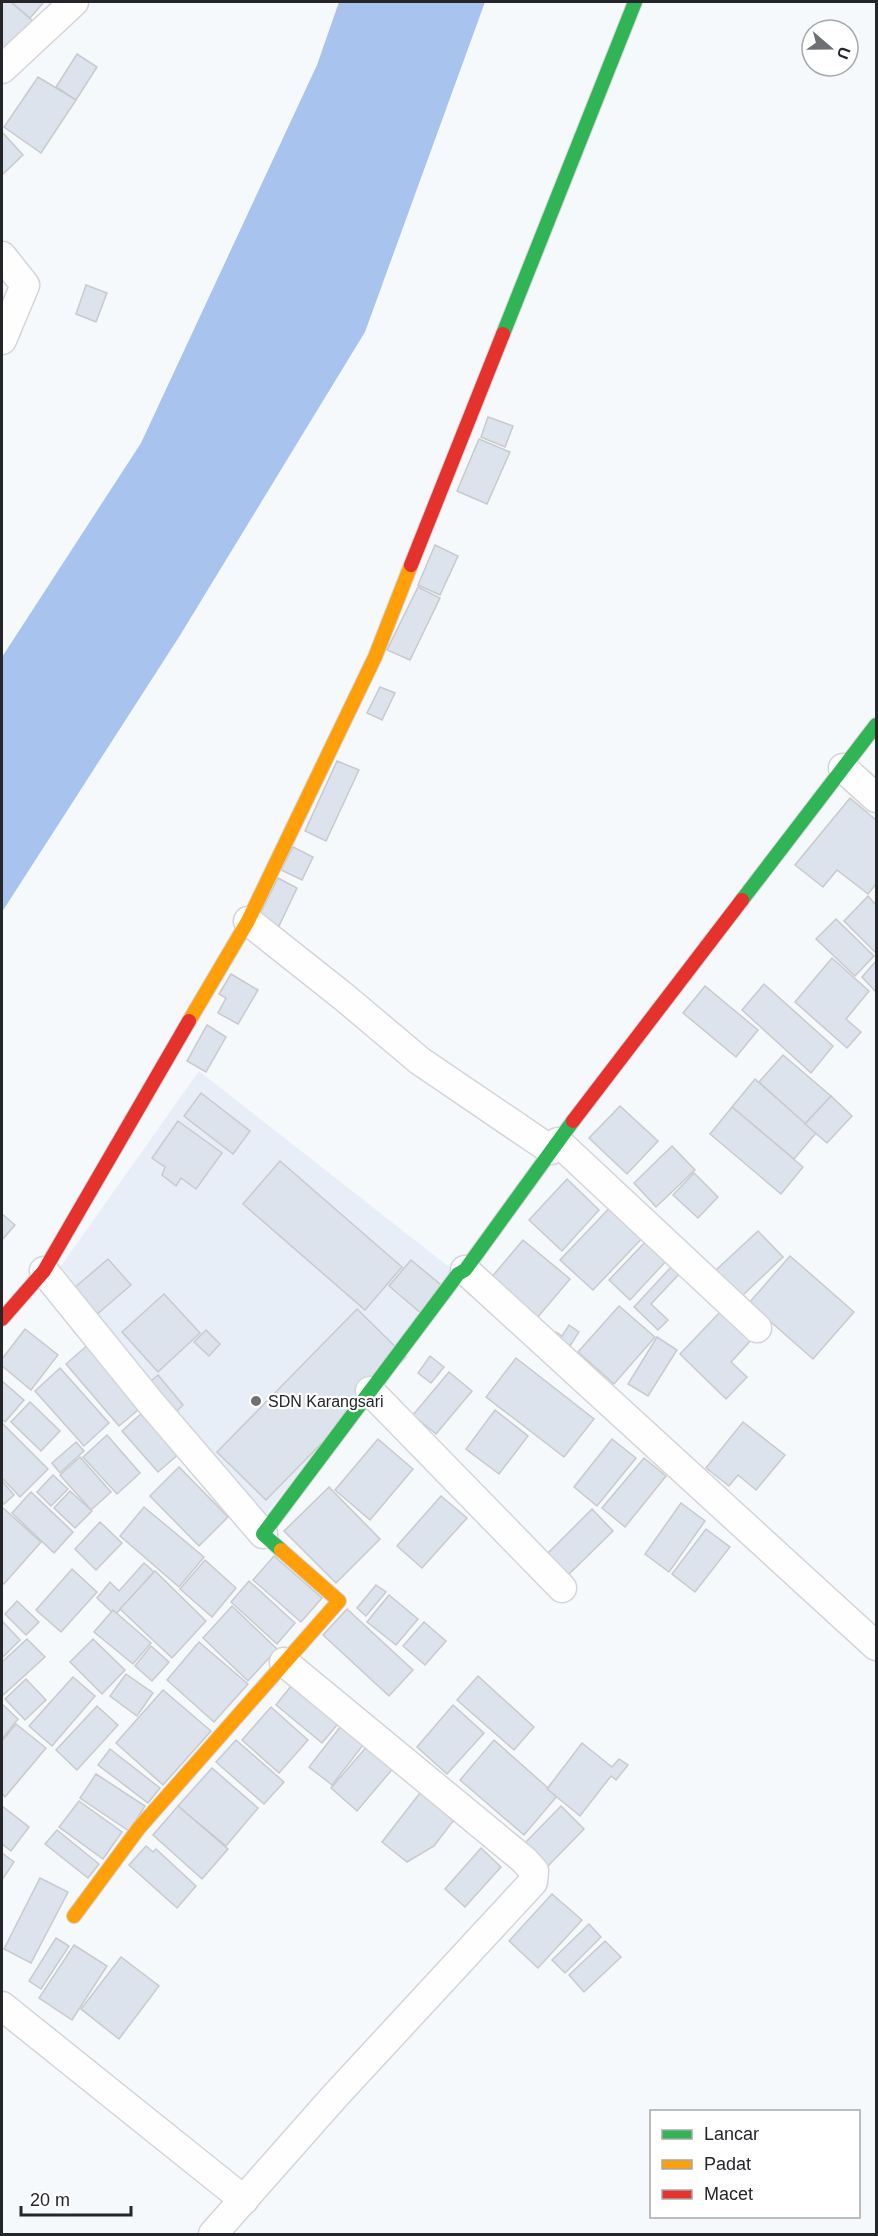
<svg xmlns="http://www.w3.org/2000/svg" width="878" height="2236" font-family="Arial,sans-serif">
	<style>
		.built { fill: #e8eef8 }
		.water { fill: #a8c3ed }
		.building { fill: #dce3ed; stroke: #c8cacd; stroke-width: 1.5 }
		.lines { fill: none; stroke-linecap: round; stroke-linejoin: round }
		.street-casing { stroke: #d3d5d8; stroke-width: 31 }
		.fast-casing { stroke: #d3d5d8; stroke-width: 16 }
		.slow-casing { stroke: #d3d5d8; stroke-width: 16 }
		.jam-casing { stroke: #d3d5d8; stroke-width: 16 }
		.street { stroke: #fefeff; stroke-width: 28 }
		.fast { stroke: #30b455; stroke-width: 14 }
		.slow { stroke: #ff9f0a; stroke-width: 14 }
		.jam { stroke: #e5322d; stroke-width: 14 }
		.poi-dot { fill: #6e7074; stroke: #fff; stroke-width: 2 }
		.labels { text-anchor: middle; stroke-width: 4.5; stroke-linejoin: round; paint-order: stroke }
		.poi-label { font-size: 16px; fill: #24262a; stroke: #fff; text-anchor: start }
	</style>
	<rect width="100%" height="100%" fill="#f6f9fc"/>
	<path class="built" d="M199 1071 458 1274 259 1523 51 1280Z"/>
	<path class="water" d="M339 2H485L365 332 179 637 2 912V657L141 443 317 65Z"/>
	<g class="building">
		<path d="M2 2H11L35 23 8 54 2 49Z"/>
		<path d="M11 2H44L30 18Z"/>
		<path d="M77 54 97 67 76 100 56 87Z"/>
		<path d="M38 77 76 100 41 153 4 127Z"/>
		<path d="M2 132 23 155 2 175Z"/>
		<path d="M86 285 107 293 96 322 76 314Z"/>
		<path d="M488 417 513 426 505 447 481 437Z"/>
		<path d="M479 439 510 452 487 504 457 491Z"/>
		<path d="M435 545 458 556 440 595 418 585Z"/>
		<path d="M418 587 440 598 410 660 387 650Z"/>
		<path d="M380 687 395 693 382 720 367 713Z"/>
		<path d="M337 761 359 770 326 841 305 831Z"/>
		<path d="M850 798 876 820V884L868 894 837 870 823 887 795 865Z"/>
		<path d="M293 847 313 857 302 880 281 870Z"/>
		<path d="M278 878 297 888 278 928 258 918Z"/>
		<path d="M868 896 876 905V953L844 921Z"/>
		<path d="M836 919 874 956 855 976 816 939Z"/>
		<path d="M832 958 869 991 846 1019 861 1032 847 1048 795 1002Z"/>
		<path d="M876 961V992L862 977Z"/>
		<path d="M231 974 258 990 238 1024 218 1013 226 998 219 994Z"/>
		<path d="M764 984 833 1046 811 1073 742 1010Z"/>
		<path d="M705 986 758 1030 736 1057 683 1013Z"/>
		<path d="M207 1025 226 1037 206 1072 187 1061Z"/>
		<path d="M783 1055 831 1096 805 1124 759 1082Z"/>
		<path d="M755 1079 816 1133 794 1159 732 1107Z"/>
		<path d="M201 1093 250 1131 233 1154 184 1116Z"/>
		<path d="M831 1096 852 1116 827 1143 805 1124Z"/>
		<path d="M620 1106 658 1141 627 1174 589 1138Z"/>
		<path d="M732 1107 803 1167 781 1194 710 1134Z"/>
		<path d="M178 1121 222 1153 196 1189 181 1178 176 1186 162 1175 165 1167 152 1158Z"/>
		<path d="M672 1146 695 1170 656 1207 634 1183Z"/>
		<path d="M280 1161 402 1267 365 1310 243 1204Z"/>
		<path d="M694 1173 718 1197 698 1218 673 1195Z"/>
		<path d="M567 1179 599 1210 562 1251 529 1220Z"/>
		<path d="M616 1201 648 1232 593 1290 560 1260Z"/>
		<path d="M2 1214 15 1225 2 1240Z"/>
		<path d="M758 1231 783 1257 742 1296 716 1270Z"/>
		<path d="M523 1240 570 1279 537 1318 490 1279Z"/>
		<path d="M646 1241 667 1260 630 1300 609 1280Z"/>
		<path d="M790 1256 854 1312 813 1359 749 1303Z"/>
		<path d="M108 1259 131 1285 95 1316 73 1289Z"/>
		<path d="M411 1260 452 1294 429 1320 389 1286Z"/>
		<path d="M673 1265 681 1272 651 1304 668 1320 658 1330 634 1307Z"/>
		<path d="M164 1294 200 1333 158 1372 122 1332Z"/>
		<path d="M619 1306 655 1337 614 1384 578 1352Z"/>
		<path d="M724 1308 754 1337 731 1362 747 1377 726 1399 680 1354Z"/>
		<path d="M357 1309 406 1357 266 1500 217 1452Z"/>
		<path d="M569 1325 579 1332 566 1352 550 1342 556 1332 562 1336Z"/>
		<path d="M25 1329 58 1355 31 1390 2 1366V1359Z"/>
		<path d="M206 1330 220 1344 209 1356 194 1342Z"/>
		<path d="M657 1337 677 1350 648 1396 628 1384Z"/>
		<path d="M90 1343 144 1405 119 1426 66 1364Z"/>
		<path d="M430 1356 444 1367 431 1383 418 1373Z"/>
		<path d="M516 1358 594 1419 564 1457 486 1397Z"/>
		<path d="M60 1368 109 1423 84 1446 35 1391Z"/>
		<path d="M449 1372 472 1391 436 1434 413 1415Z"/>
		<path d="M158 1375 183 1405 176 1412 151 1381Z"/>
		<path d="M2 1381 24 1400 5 1422 2 1419Z"/>
		<path d="M30 1402 60 1431 41 1451 11 1422Z"/>
		<path d="M495 1410 528 1436 499 1474 466 1449Z"/>
		<path d="M144 1411 181 1452 158 1472 122 1431Z"/>
		<path d="M743 1422 785 1455 756 1490 738 1475 729 1486 706 1468Z"/>
		<path d="M2 1423 48 1469 20 1497 2 1478Z"/>
		<path d="M107 1435 140 1473 117 1494 83 1457Z"/>
		<path d="M378 1439 413 1469 370 1520 335 1490Z"/>
		<path d="M612 1439 636 1458 597 1506 574 1487Z"/>
		<path d="M76 1442 84 1451 60 1473 52 1463Z"/>
		<path d="M80 1457 111 1492 91 1510 60 1475Z"/>
		<path d="M644 1458 666 1476 625 1527 602 1508Z"/>
		<path d="M179 1467 228 1517 199 1546 150 1496Z"/>
		<path d="M53 1475 68 1489 51 1506 37 1492Z"/>
		<path d="M2 1481 14 1495 4 1504 2 1501Z"/>
		<path d="M329 1487 380 1539 336 1583 284 1531Z"/>
		<path d="M70 1491 92 1511 75 1528 54 1508Z"/>
		<path d="M31 1492 73 1532 54 1553 12 1513Z"/>
		<path d="M441 1496 467 1518 422 1568 397 1546Z"/>
		<path d="M681 1503 705 1521 669 1572 645 1554Z"/>
		<path d="M2 1507 41 1542 4 1584 2 1582Z"/>
		<path d="M144 1507 204 1557 179 1587 120 1536Z"/>
		<path d="M592 1509 613 1531 563 1580 542 1559Z"/>
		<path d="M100 1522 122 1543 96 1570 75 1549Z"/>
		<path d="M706 1529 730 1547 695 1592 672 1574Z"/>
		<path d="M274 1556 322 1598 301 1622 253 1580Z"/>
		<path d="M205 1560 236 1588 212 1617 180 1589Z"/>
		<path d="M144 1563 154 1572 115 1615 97 1598 110 1582 119 1591Z"/>
		<path d="M72 1569 97 1592 61 1632 36 1610Z"/>
		<path d="M155 1571 206 1621 172 1658 120 1609Z"/>
		<path d="M249 1581 295 1623 277 1644 231 1602Z"/>
		<path d="M376 1585 386 1592 366 1616 357 1608Z"/>
		<path d="M389 1595 418 1619 396 1645 367 1622Z"/>
		<path d="M17 1601 39 1622 26 1635 5 1614Z"/>
		<path d="M232 1606 277 1649 248 1681 203 1638Z"/>
		<path d="M347 1609 413 1670 389 1696 323 1635Z"/>
		<path d="M113 1610 151 1643 133 1664 94 1632Z"/>
		<path d="M3 1622 20 1640 2 1658V1623Z"/>
		<path d="M424 1622 446 1641 425 1665 403 1646Z"/>
		<path d="M27 1639 45 1657 2 1696V1662Z"/>
		<path d="M93 1639 125 1670 102 1694 70 1662Z"/>
		<path d="M199 1642 248 1684 214 1722 167 1680Z"/>
		<path d="M151 1646 169 1662 152 1681 135 1666Z"/>
		<path d="M126 1674 153 1693 137 1716 110 1696Z"/>
		<path d="M478 1676 534 1727 514 1750 457 1700Z"/>
		<path d="M73 1677 95 1696 52 1746 29 1726Z"/>
		<path d="M26 1679 46 1700 25 1720 5 1699Z"/>
		<path d="M295 1681 342 1719 322 1743 276 1705Z"/>
		<path d="M163 1690 211 1731 163 1785 116 1743Z"/>
		<path d="M2 1704 18 1719 2 1739Z"/>
		<path d="M453 1705 484 1733 447 1774 417 1747Z"/>
		<path d="M97 1706 118 1725 77 1770 56 1750Z"/>
		<path d="M271 1707 308 1740 279 1773 242 1740Z"/>
		<path d="M344 1722 367 1740 332 1785 309 1767Z"/>
		<path d="M16 1724 46 1748 5 1797 2 1793V1741Z"/>
		<path d="M236 1740 284 1782 264 1804 216 1762Z"/>
		<path d="M494 1740 557 1796 524 1835 460 1780Z"/>
		<path d="M582 1743 612 1767 619 1759 628 1765 616 1780 611 1776 580 1816 547 1789Z"/>
		<path d="M369 1744 395 1766 357 1811 331 1788Z"/>
		<path d="M110 1749 160 1788 148 1803 98 1765Z"/>
		<path d="M212 1768 258 1808 226 1846 178 1806Z"/>
		<path d="M96 1774 145 1806 129 1831 80 1798Z"/>
		<path d="M423 1789 457 1816 434 1846 407 1862 382 1842Z"/>
		<path d="M79 1801 122 1832 103 1859 59 1827Z"/>
		<path d="M2 1806 29 1827 11 1851 2 1844Z"/>
		<path d="M178 1806 228 1849 202 1879 153 1835Z"/>
		<path d="M561 1806 584 1829 548 1866 524 1844Z"/>
		<path d="M57 1830 99 1864 88 1878 45 1844Z"/>
		<path d="M146 1846 153 1852 156 1849 196 1886 177 1908 129 1865Z"/>
		<path d="M481 1848 501 1867 465 1907 445 1889Z"/>
		<path d="M2 1853 14 1862 2 1880Z"/>
		<path d="M40 1878 68 1892 31 1963 4 1949Z"/>
		<path d="M552 1894 582 1920 538 1968 509 1941Z"/>
		<path d="M589 1924 601 1937 565 1973 552 1960Z"/>
		<path d="M56 1938 69 1946 41 1989 29 1981Z"/>
		<path d="M605 1941 621 1957 584 1992 569 1975Z"/>
		<path d="M74 1945 107 1966 72 2020 39 1998Z"/>
		<path d="M121 1957 159 1986 119 2039 81 2009Z"/>
	</g>
	<g class="lines">
		<g class="street-casing">
			<g id="street">
				<path d="M2 69 74 2"/>
				<path d="M2 256 25 285 2 340"/>
				<path d="M843 768 876 798"/>
				<path d="M248 921 344 997 420 1061 551 1150"/>
				<path d="M558 1142 757 1328"/>
				<path d="M465 1270 876 1646"/>
				<path d="M44 1271 150 1402 263 1534"/>
				<path d="M370 1391 562 1588"/>
				<path d="M2 2006 244 2200"/>
				<path d="M213 2234 335 2096 533 1882 534 1871 524 1860 284 1662"/>
			</g>
		</g>
		<g class="fast-casing">
			<g id="fast">
				<path d="M503 334 635 2"/>
				<path d="M742 900 876 725"/>
				<path d="M281 1550 263 1534 458 1274 465 1270 573 1121"/>
			</g>
		</g>
		<g class="slow-casing">
			<g id="slow">
				<path d="M189 1021 248 921 375 657 411 565"/>
				<path d="M74 1916 139 1828 339 1601 281 1550"/>
			</g>
		</g>
		<g class="jam-casing">
			<g id="jam">
				<path d="M411 565 503 334"/>
				<path d="M573 1121 742 900"/>
				<path d="M2 1319 44 1271 189 1021"/>
			</g>
		</g>
		<use href="#street" class="street"/>
		<use href="#fast" class="fast"/>
		<use href="#slow" class="slow"/>
		<use href="#jam" class="jam"/>
	</g>
	<circle class="poi-dot" cx="256" cy="1401" r="6"/>
	<g class="labels">
		<g class="poi-label">
			<text x="268" y="1407">SDN Karangsari</text>
		</g>
	</g>
	<rect width="878" height="2236" fill="none" stroke="#24262a" stroke-width="6"/>
	<rect x="650" y="2110" width="210" height="108" fill="#ffffff" stroke="#a7a8aa" stroke-width="1.5"/>
	<rect x="662" y="2130" width="30" height="9" fill="#30b455" stroke="#a7a8aa" stroke-width="1.5"/>
	<text x="704" y="2140" font-size="18" fill="#24262a">Lancar</text>
	<rect x="662" y="2160" width="30" height="9" fill="#ff9f0a" stroke="#a7a8aa" stroke-width="1.5"/>
	<text x="704" y="2170" font-size="18" fill="#24262a">Padat</text>
	<rect x="662" y="2190" width="30" height="9" fill="#e5322d" stroke="#a7a8aa" stroke-width="1.5"/>
	<text x="704" y="2200" font-size="18" fill="#24262a">Macet</text>
	<g transform="translate(830 48) rotate(110)"><circle r="28" fill="#ffffff" stroke="#a7a8aa" stroke-width="1.5"/>
	<path d="M0-4.5L10 22L0 15L-10 22Z" fill="#6e7074"/>
	<text y="-9" font-size="16" font-weight="bold" text-anchor="middle" fill="#24262a">U</text>
	</g>
	<path d="M21 2206v9h110v-9" fill="none" stroke="#24262a" stroke-width="3"/>
	<text x="30" y="2206" font-size="18" fill="#24262a" stroke="#ffffff" stroke-width="4.5" paint-order="stroke">20 m</text>
</svg>
